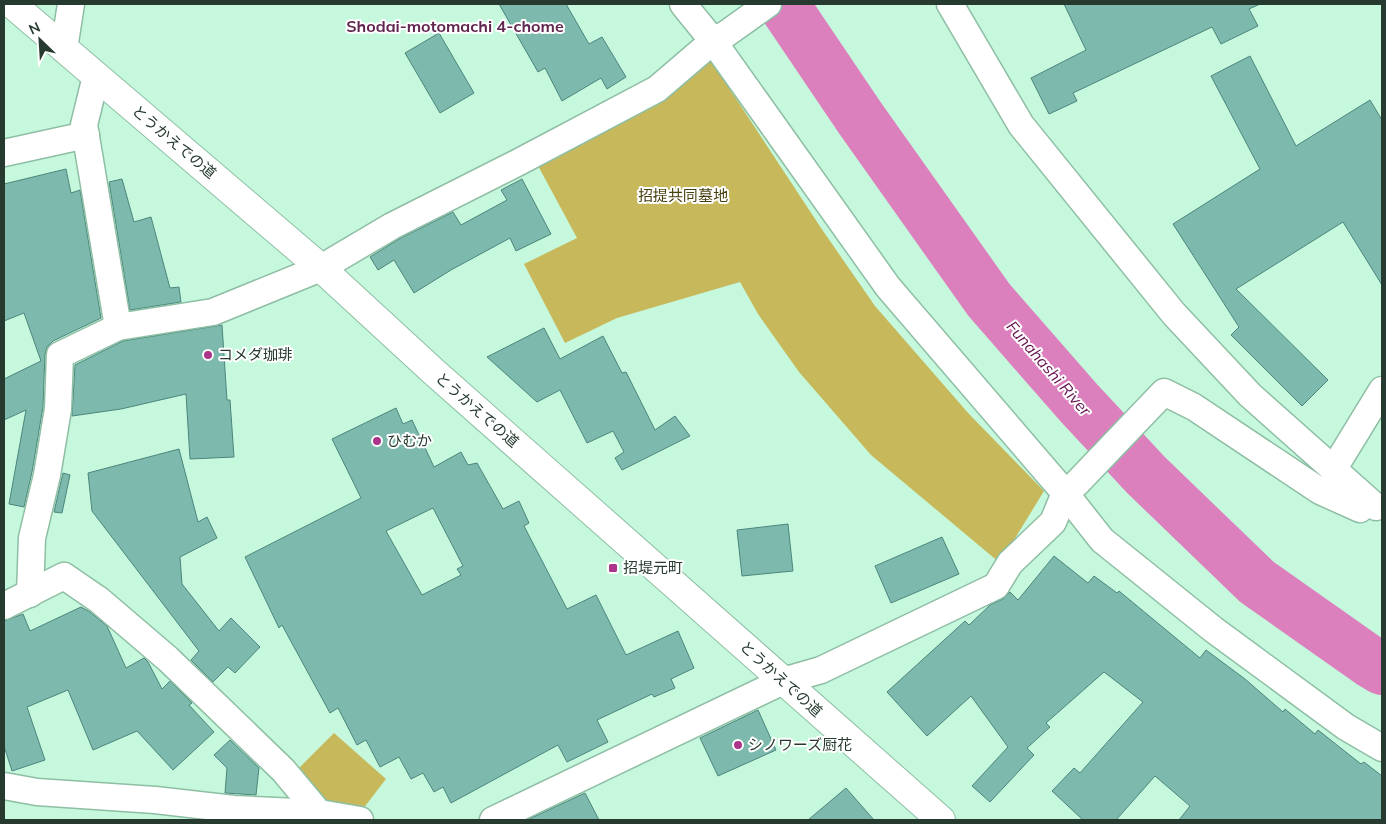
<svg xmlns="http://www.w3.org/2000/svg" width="1386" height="824" font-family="Mulish,'Noto Sans JP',sans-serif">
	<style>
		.green { fill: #c7b95b }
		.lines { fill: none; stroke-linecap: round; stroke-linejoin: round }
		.river { stroke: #dc80bd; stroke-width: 52 }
		.building { fill: #7eb9ad; stroke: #4c867c; fill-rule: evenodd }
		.street-casing { stroke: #8ebea4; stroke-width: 29 }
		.secondary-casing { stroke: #8ebea4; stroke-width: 30 }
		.street { stroke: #fff; stroke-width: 26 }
		.secondary { stroke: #fff; stroke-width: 28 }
		.poi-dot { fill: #ac358b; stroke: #fff; stroke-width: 2 }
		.labels { text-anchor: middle; stroke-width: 4; stroke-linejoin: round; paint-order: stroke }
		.street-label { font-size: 15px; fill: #263a2f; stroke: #fff }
		.park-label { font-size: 15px; fill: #453e0d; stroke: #fff }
		.poi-label { font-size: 15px; fill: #263a2f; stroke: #fff; text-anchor: start }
		.neighbourhood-label { font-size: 16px; font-weight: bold; fill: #60264f; stroke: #fff }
		.water-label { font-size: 16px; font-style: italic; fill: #651250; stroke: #fff }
	</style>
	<rect width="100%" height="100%" fill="#c6f8dd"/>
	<g class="green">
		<path d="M710 59 821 228 875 306 969 414 1044 491 1000 563 871 455 799 372 758 314 740 282 617 318 565 343 524 264 577 238 536 162Z"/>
		<path d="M334 733 386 779 359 814 325 809 294 773Z"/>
	</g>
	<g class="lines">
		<path class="river" d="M783 4 860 118 989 300 1079 403 1146 475 1257 582 1372 663 1382 669"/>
	</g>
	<g class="building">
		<path d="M499 4H566L589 44 602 37 626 77 607 89 601 78 562 101 545 68 538 72Z"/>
		<path d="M1064 4H1260L1249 9 1258 26 1221 44 1212 27 1073 93 1077 101 1049 114 1031 78 1086 50Z"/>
		<path d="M439 33 474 93 440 113 405 53Z"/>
		<path d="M1250 56 1296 146 1370 100 1382 120V285L1343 222 1236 289 1328 380 1302 406 1231 335 1239 327 1173 224 1260 169 1211 76Z"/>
		<path d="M66 169 71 193 80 190 101 318 53 341 47 347 45 354 43 407 32 472 24 507 9 504 26 410 4 420V379L41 361 24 313 4 321V184Z"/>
		<path d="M122 179 134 222 151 217 170 288 179 287 181 302 130 310 109 182Z"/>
		<path d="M522 179 551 234 516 251 510 238 451 270 414 293 394 260 378 270 370 257 399 239 453 212 461 225 507 200 501 190Z"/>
		<path d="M222 325 227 400H230L234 457 190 459 186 394 121 409 72 416 75 365 123 341Z"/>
		<path d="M544 328 560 359 603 336 622 373 626 372 655 430 675 416 690 436 622 470 615 458 624 452 613 431 587 443 560 390 537 402 487 357Z"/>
		<path d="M396 408 403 424 412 420 434 467 461 452 468 465 477 463 503 509 519 501 529 523 524 526 567 609 596 595 626 655 678 631 694 668 671 679 675 688 654 697 652 694 597 720 608 742 567 762 558 745 451 803 443 787 434 792 423 773 411 779 399 757 380 767 366 740 357 745 338 708 330 713 282 625 279 628 245 557 361 498 332 439ZM433 508 463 566 457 569 461 575 422 595 386 531Z"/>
		<path d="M179 449 198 522 207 517 217 538 180 557 182 584 219 631 231 618 260 647 235 673 228 667 213 682 191 660 199 651 92 511 88 473Z"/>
		<path d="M63 473 70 475 62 513 54 512Z"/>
		<path d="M788 524 793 571 742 576 737 530Z"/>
		<path d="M942 537 959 574 891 603 875 566Z"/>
		<path d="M1054 556 1088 583 1094 576 1117 593 1119 591 1200 658 1206 650 1245 679 1283 712 1285 709 1315 734 1318 730 1361 764 1364 762 1382 776V820H1179L1190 806 1155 776 1116 820H1083L1052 791 1074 768 1080 773 1143 702 1104 672 1046 723 1050 727 1027 748 1034 755 990 802 972 786 1008 747 971 696 927 736 887 692 965 621 969 625 990 605 1003 599 1010 592 1018 600Z"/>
		<path d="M81 607 90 612 107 626 126 668 144 658 148 662 162 689 170 681 192 703 189 705 214 732 173 770 137 731 93 750 68 690 27 707 45 760 12 771 4 746V621L23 614 30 631Z"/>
		<path d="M758 710 776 750 718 776 700 738Z"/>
		<path d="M230 740 259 768 256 795 225 793 227 768 214 755Z"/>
		<path d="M846 788 874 820H808Z"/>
		<path d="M585 793 599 820H527Z"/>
	</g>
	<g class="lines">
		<g class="street-casing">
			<g id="street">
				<path d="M683 4 713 41 888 287 1065 493 1102 540 1214 630 1346 727 1382 748"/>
				<path d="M950 4 1021 125 1174 314 1250 395 1376 507"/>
				<path d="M64 49 71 4"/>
				<path d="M96 76 84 125 118 327"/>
				<path d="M4 153 86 135"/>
				<path d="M1333 470 1382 390"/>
				<path d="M30 594 32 538 47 475 58 409 60 355 118 327 213 312 321 268 392 226 517 163 657 89 713 41 726 34 768 4"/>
				<path d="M4 606 64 576 99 600 168 659 283 770 319 813"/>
				<path d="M4 786 37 792 155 800 234 809 319 813 360 820"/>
				<path d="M493 820 783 681 821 670 996 586 1010 563 1053 522 1065 493 1077 483 1164 392 1194 407 1320 491 1360 509 1368 501"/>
			</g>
		</g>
		<g class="secondary-casing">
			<path id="secondary" d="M12 4 321 268 434 372 941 820"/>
		</g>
		<use href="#street" class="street"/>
		<use href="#secondary" class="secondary"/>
	</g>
	<g class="poi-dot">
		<circle cx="208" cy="355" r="5"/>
		<circle cx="377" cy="441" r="5"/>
		<rect x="608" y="563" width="10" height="10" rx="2.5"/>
		<circle cx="738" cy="745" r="5"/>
	</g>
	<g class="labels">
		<g class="street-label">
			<text transform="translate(174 142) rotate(40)" y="5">とうかえでの道</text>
			<text transform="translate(477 410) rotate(41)" y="5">とうかえでの道</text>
			<text transform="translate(781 679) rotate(42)" y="5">とうかえでの道</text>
		</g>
		<g class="park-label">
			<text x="683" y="201">招提共同墓地</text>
		</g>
		<g class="poi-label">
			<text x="218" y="360">コメダ珈琲</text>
			<text x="387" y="446">ひむか</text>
			<text x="623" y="573">招堤元町</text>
			<text x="748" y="750">シノワーズ厨花</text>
		</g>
		<g class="neighbourhood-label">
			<text x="455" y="32">Shodai-motomachi 4-chome</text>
		</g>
		<g class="water-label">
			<text transform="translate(1049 368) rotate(49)" y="6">Funahashi River</text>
		</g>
	</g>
	<rect width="1386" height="824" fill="none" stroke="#263a2f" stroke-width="10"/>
	<g transform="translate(40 40) rotate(335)" stroke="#ffffff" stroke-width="4" paint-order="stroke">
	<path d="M0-4L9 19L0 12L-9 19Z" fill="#263a2f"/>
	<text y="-8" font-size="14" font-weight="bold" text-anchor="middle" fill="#263a2f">N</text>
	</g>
</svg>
